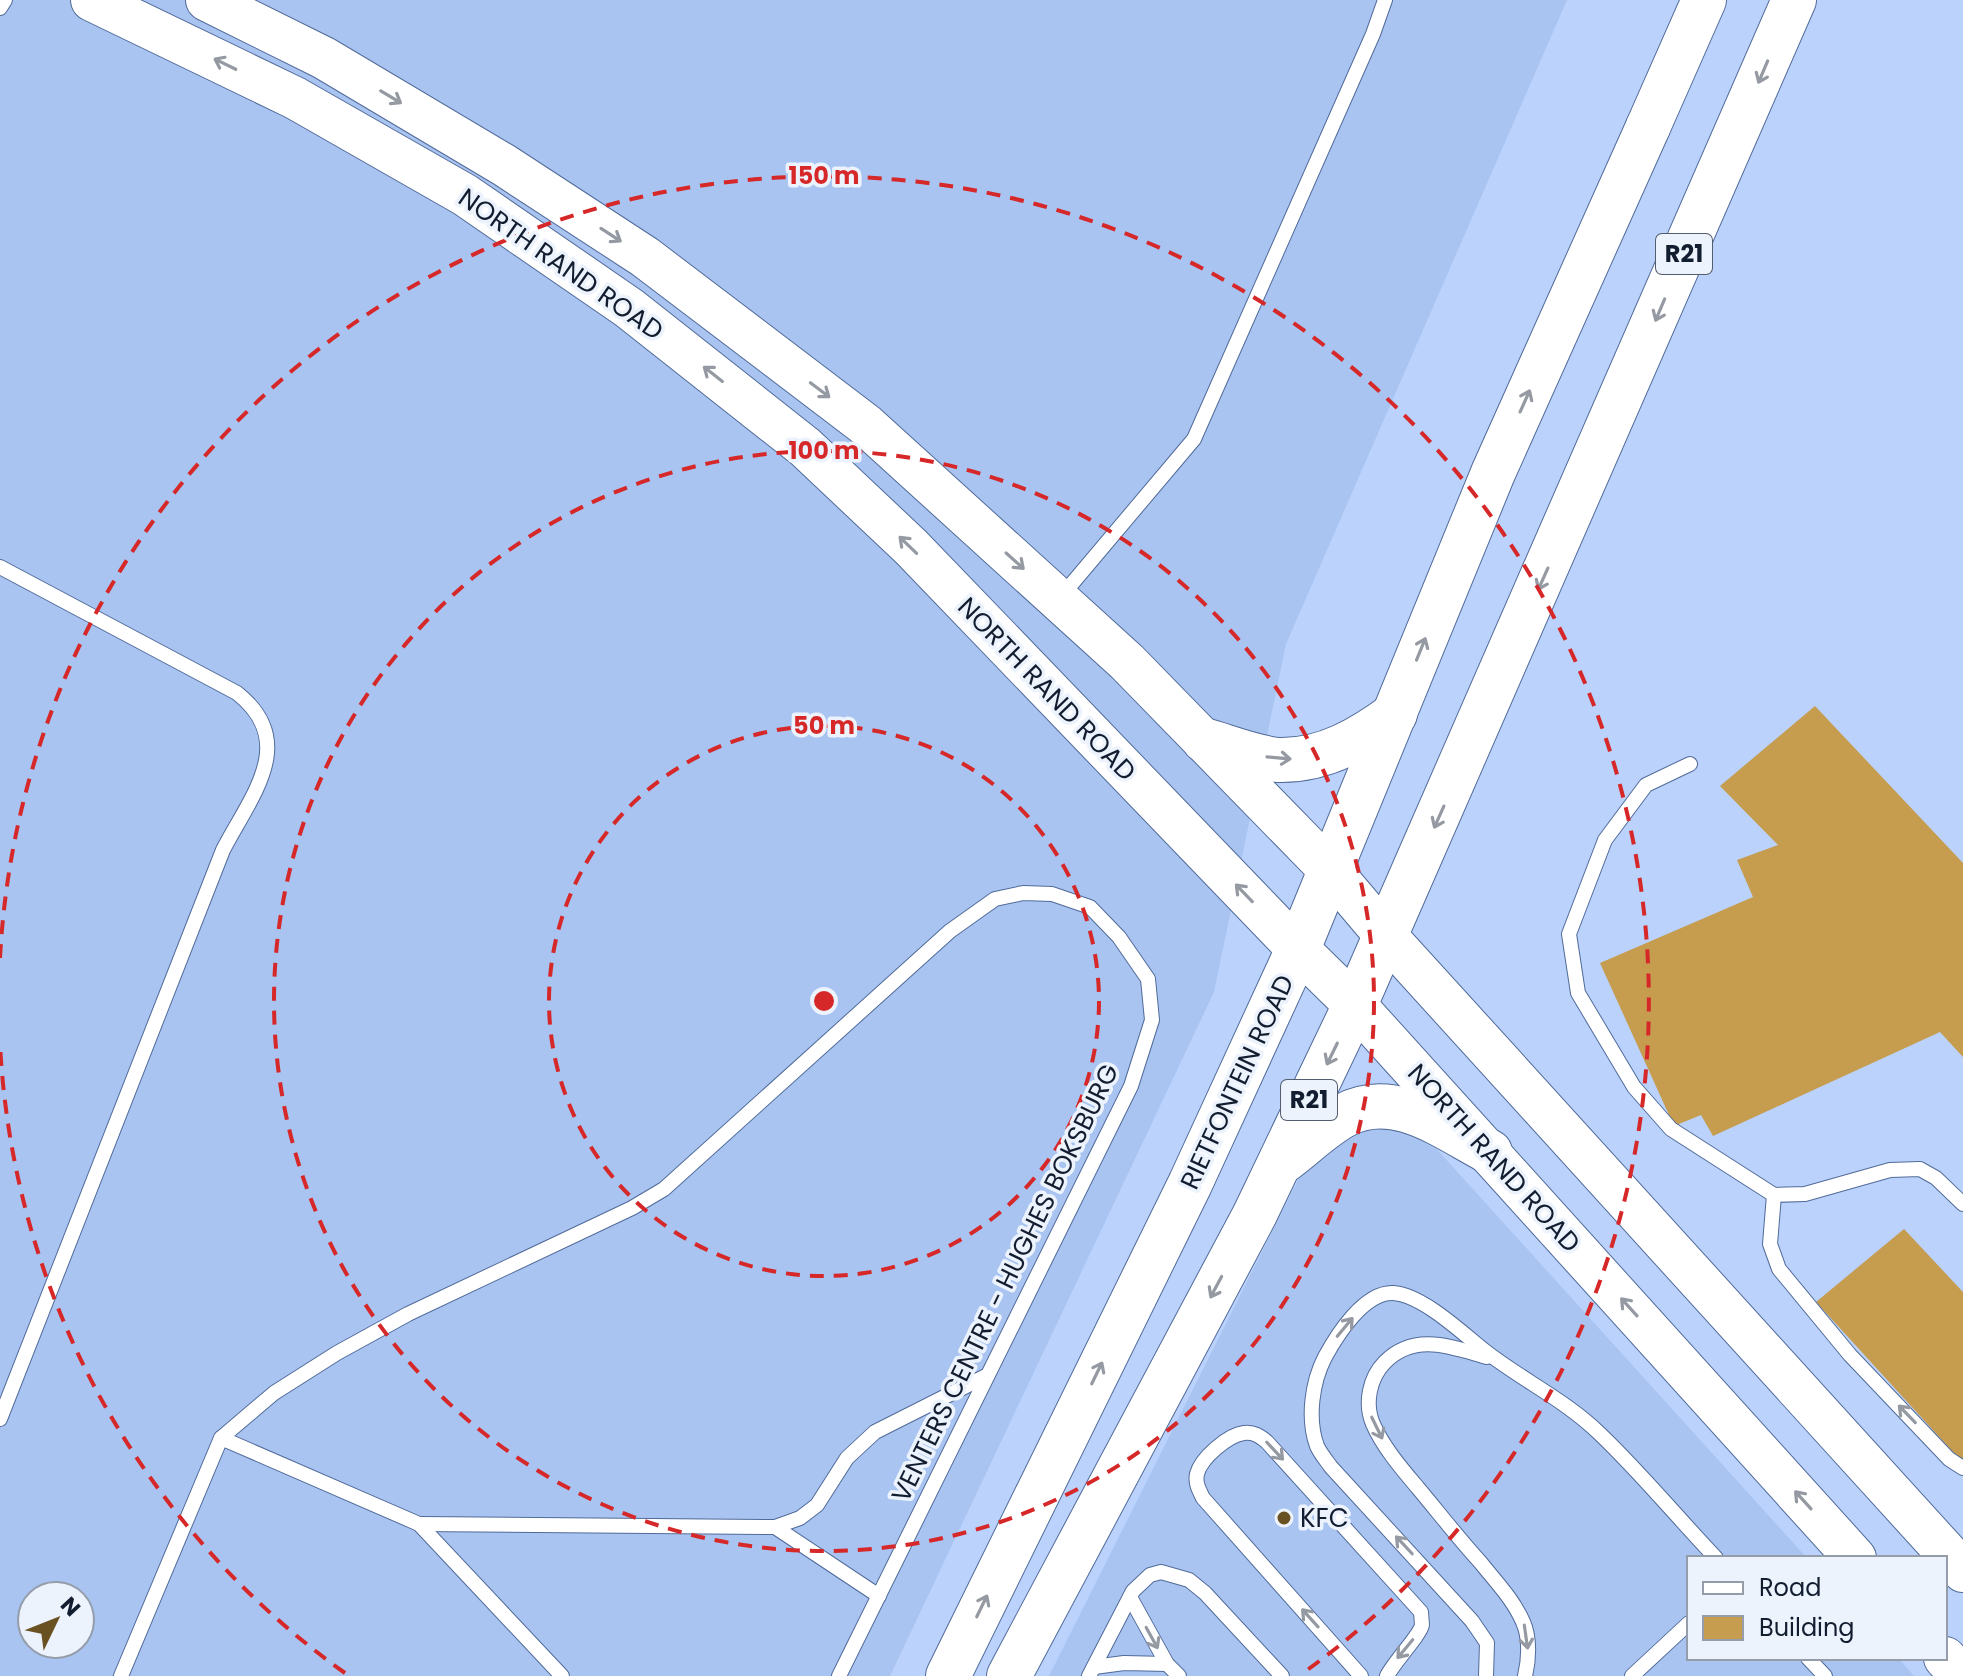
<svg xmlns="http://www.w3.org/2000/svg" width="1963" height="1676" font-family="Poppins,sans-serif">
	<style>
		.built { fill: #a9c4f1; fill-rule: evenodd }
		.building { fill: #c69c4f }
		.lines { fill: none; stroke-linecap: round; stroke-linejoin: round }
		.service-casing { stroke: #516b99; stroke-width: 16 }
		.secondary-casing { stroke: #516b99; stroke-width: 44 }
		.primary-casing { stroke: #516b99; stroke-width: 46 }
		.motorway-casing { stroke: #516b99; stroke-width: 46 }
		.service { stroke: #fff; stroke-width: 14 }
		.secondary { stroke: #fff; stroke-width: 42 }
		.primary { stroke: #fff; stroke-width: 44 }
		.motorway { stroke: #fff; stroke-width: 44 }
		.oneway { stroke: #9499a2 }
		.ring { fill: none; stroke: #d62828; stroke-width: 4; stroke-dasharray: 14 10 }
		.poi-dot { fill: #6a5122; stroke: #ecf3fd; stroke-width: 3 }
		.labels { text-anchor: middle; stroke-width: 7; stroke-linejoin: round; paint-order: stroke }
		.shield { fill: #ecf3fd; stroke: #535d6e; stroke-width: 2 }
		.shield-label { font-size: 24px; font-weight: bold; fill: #121d30 }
		.street-label { font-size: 26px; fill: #121d30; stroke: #ecf3fd }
		.poi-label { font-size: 26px; fill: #121d30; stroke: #ecf3fd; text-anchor: start }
		.centre { fill: #d62828; stroke: #ecf3fd; stroke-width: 4 }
		.ring-label { font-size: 24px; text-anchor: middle; font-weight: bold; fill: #d62828; stroke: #ecf3fd; stroke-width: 7; stroke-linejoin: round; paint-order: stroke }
	</style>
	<rect width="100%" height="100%" fill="#bad2fc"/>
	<g class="built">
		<path d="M0 0H1567L1286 644 1214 992 890 1676H0ZM32 1596H80V1644H32Z"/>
		<path d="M1394 1123 1433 1145 1807 1558H1689V1658H1898L1914 1676H1049L1308 1160 1347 1129Z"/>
	</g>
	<g class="building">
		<path d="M1815 706 1963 863V1057L1940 1032 1713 1136 1701 1115 1674 1126 1600 963 1753 897 1737 860 1778 845 1720 786Z"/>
		<path d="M1904 1229 1963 1292V1463L1816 1302Z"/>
	</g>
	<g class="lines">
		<g class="service-casing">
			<g id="service">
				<path d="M0 8 5 0"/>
				<path d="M0 567 237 693C299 742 251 796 223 850L0 1419"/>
				<path d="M1059 599 1194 439 1373 34 1385 0"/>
				<path d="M1690 764 1646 785 1605 840 1569 934 1578 993 1634 1087 1671 1129 1774 1195 1805 1194 1890 1170 1920 1169 1936 1178 1963 1204"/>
				<path d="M1774 1195 1770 1244 1779 1269 1850 1355 1949 1459 1963 1468"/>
				<path d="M1487 1357C1451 1347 1415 1332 1385 1362 1370 1377 1364 1403 1373 1424 1383 1447 1402 1469 1418 1488 1439 1513 1459 1539 1481 1563 1496 1582 1513 1599 1523 1622 1530 1637 1529 1660 1525 1676"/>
				<path d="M221 1438 274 1393 337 1353 408 1314 632 1208 664 1189 950 931 995 899 1023 893 1052 894 1090 907 1119 937 1148 979 1152 1020 1131 1086 839 1676"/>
				<path d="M419 1524 775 1527 800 1518 817 1505 847 1458 875 1432 986 1376"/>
				<path d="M775 1527 879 1596"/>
				<path d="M1130 1597 1167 1664 1179 1676"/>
				<path d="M1808 1658 1825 1676"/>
				<path d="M1094 1667 1124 1663 1167 1664"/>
				<path d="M121 1676 221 1438 419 1524 562 1676"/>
				<path d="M1089 1676 1133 1591 1150 1575 1161 1572 1189 1580 1205 1593 1282 1676"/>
				<path d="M1361 1676 1203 1498C1199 1490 1195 1483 1197 1474 1201 1458 1228 1435 1244 1433 1254 1432 1260 1436 1267 1442L1421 1612C1421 1612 1422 1625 1422 1625 1420 1635 1394 1662 1387 1676"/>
				<path d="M1486 1676 1487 1643 1472 1621 1331 1467C1326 1460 1320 1453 1317 1446 1307 1419 1312 1382 1325 1357 1337 1335 1364 1292 1393 1293 1423 1295 1462 1333 1485 1351 1522 1380 1565 1400 1599 1433 1640 1472 1677 1517 1716 1558"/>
				<path d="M1632 1676 1689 1623"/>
			</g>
		</g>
		<g class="secondary-casing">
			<g id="secondary">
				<path d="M92 0 295 98 465 195 629 308 805 447 911 547 1298 949 1355 1005 1855 1558"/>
				<path d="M207 0 324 58 504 165 645 257 866 425 1127 662 1330 870 1386 936 1963 1571"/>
				<path d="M1945 1658 1962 1676"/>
			</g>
		</g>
		<g class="primary-casing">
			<g id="primary">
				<path d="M1204 740C1226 746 1260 760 1282 760 1325 760 1361 739 1395 714"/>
				<path d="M1285 1160C1304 1146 1324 1126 1345 1115 1395 1088 1447 1130 1490 1152"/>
				<path d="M948 1676 1190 1184 1298 949 1493 473 1648 127"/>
				<path d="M1009 1676 1255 1214 1355 1005 1794 0"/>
			</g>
		</g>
		<g class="motorway-casing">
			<path id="motorway" d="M1648 127 1704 0"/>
		</g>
		<use href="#service" class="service"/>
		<use href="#secondary" class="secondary"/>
		<use href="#primary" class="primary"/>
		<use href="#motorway" class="motorway"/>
	</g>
	<defs><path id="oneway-shaft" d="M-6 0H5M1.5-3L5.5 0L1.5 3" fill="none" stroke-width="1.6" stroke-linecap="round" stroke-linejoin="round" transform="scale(2)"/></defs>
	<g class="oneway">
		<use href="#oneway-shaft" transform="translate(225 64) rotate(-154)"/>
		<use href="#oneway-shaft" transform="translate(1763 72) rotate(113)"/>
		<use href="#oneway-shaft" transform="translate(391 97) rotate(31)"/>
		<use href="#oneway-shaft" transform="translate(611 235) rotate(33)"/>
		<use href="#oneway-shaft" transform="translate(1660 310) rotate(113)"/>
		<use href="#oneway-shaft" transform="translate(713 374) rotate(-142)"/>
		<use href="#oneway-shaft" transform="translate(820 390) rotate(37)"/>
		<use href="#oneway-shaft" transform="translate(1525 401) rotate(-66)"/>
		<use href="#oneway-shaft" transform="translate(908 545) rotate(-136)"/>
		<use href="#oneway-shaft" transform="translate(1015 561) rotate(42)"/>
		<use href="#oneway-shaft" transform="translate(1543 579) rotate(114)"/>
		<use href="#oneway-shaft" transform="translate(1421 649) rotate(-68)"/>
		<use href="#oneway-shaft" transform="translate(1279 758) rotate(5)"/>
		<use href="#oneway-shaft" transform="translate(1439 817) rotate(114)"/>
		<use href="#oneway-shaft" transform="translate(1244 893) rotate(-134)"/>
		<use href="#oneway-shaft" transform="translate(1332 1054) rotate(116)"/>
		<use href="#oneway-shaft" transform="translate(1216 1287) rotate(118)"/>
		<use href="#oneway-shaft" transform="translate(1629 1307) rotate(-132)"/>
		<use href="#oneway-shaft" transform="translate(1345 1327) rotate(-50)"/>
		<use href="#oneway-shaft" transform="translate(1097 1373) rotate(-64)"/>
		<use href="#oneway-shaft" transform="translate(1907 1414) rotate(-134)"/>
		<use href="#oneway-shaft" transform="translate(1377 1428) rotate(64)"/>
		<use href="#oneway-shaft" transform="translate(1275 1451) rotate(47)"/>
		<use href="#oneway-shaft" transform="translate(1803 1500) rotate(-132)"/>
		<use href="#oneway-shaft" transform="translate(1404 1545) rotate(-133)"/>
		<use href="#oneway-shaft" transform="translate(982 1606) rotate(-64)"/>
		<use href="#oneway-shaft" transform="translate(1310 1618) rotate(-132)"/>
		<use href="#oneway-shaft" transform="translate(1526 1637) rotate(82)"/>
		<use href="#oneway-shaft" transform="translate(1152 1638) rotate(61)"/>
		<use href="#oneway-shaft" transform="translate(1405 1649) rotate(130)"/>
	</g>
	<g class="ring">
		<circle cx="824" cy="1001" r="275"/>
		<circle cx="824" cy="1001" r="550"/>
		<path d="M345 1673A825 825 0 0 1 0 1044M0 958A825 825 0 1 1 1303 1673"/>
	</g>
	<circle class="poi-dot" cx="1284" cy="1518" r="8"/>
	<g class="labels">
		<g class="shield">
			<rect x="1656" y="234" width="56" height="40" rx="6"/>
			<rect x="1281" y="1080" width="56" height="40" rx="6"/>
		</g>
		<g class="shield-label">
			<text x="1684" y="262">R21</text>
			<text x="1309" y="1108">R21</text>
		</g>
		<g class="street-label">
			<text transform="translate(561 264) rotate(35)" y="9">NORTH RAND ROAD</text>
			<text transform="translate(1047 689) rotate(46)" y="9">NORTH RAND ROAD</text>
			<text transform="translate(1237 1082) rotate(-65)" y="9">RIETFONTEIN ROAD</text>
			<text transform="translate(1494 1158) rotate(48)" y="9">NORTH RAND ROAD</text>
			<text transform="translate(1005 1283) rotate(-64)" y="9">VENTERS CENTRE - HUGHES BOKSBURG</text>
		</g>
		<g class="poi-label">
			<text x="1300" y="1527">KFC</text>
		</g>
	</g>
	<circle cx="824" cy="1001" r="12" class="centre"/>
	<g class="ring-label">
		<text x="824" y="184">150 m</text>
		<text x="824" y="459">100 m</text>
		<text x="824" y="734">50 m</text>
	</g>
	<rect x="1687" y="1556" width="260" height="104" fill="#ecf3fd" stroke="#959dab" stroke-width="2"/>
	<rect x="1703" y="1582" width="40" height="12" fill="#ffffff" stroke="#959dab" stroke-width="2"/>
	<text x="1759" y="1596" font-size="24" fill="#121d30">Road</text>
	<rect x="1703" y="1616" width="40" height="24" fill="#c69c4f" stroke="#959dab" stroke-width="2"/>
	<text x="1759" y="1636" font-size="24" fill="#121d30">Building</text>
	<g transform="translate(56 1620) rotate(47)"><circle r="38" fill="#ecf3fd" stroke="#959dab" stroke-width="2"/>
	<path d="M0-6L14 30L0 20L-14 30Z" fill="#6a5122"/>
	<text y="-12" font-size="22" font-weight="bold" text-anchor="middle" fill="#121d30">N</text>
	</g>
</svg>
